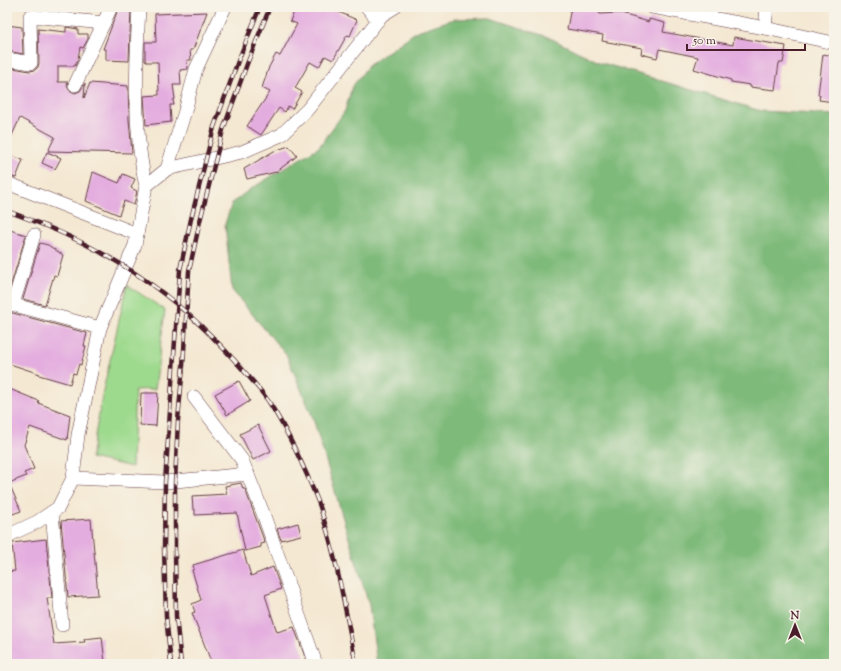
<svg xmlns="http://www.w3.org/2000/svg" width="841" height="671" font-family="'Sorts Mill Goudy',serif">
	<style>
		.green { fill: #9eda8e; stroke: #747c5c }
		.forest { fill: #7eba79; stroke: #646c52 }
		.building { fill: #e4addf }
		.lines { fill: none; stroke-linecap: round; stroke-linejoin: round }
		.street-casing { stroke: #643d44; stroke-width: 14 }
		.street { stroke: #fff; stroke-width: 13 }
		.rail-casing { stroke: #4a1f2b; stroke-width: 4.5 }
		.rail { stroke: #f7f3e8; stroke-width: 3; stroke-dasharray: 9; stroke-linecap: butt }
	</style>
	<rect width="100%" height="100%" fill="#f7f3e8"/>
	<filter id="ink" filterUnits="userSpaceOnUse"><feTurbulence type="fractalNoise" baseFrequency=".025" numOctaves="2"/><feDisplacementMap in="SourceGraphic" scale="8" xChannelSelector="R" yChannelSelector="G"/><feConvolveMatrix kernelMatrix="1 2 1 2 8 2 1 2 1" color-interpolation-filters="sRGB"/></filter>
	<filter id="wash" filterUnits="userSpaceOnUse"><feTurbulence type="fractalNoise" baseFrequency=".012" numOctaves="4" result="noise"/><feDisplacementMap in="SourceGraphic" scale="16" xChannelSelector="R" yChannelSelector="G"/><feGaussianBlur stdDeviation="0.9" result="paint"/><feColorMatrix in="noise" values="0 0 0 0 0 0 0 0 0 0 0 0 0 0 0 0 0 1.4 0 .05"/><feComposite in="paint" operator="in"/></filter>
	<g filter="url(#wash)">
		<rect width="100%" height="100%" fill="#f4e8d2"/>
		<path class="green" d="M127 285 165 310 155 389 135 390 132 467 91 458 103 391Z"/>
		<path class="forest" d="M490 18 548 37 599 62 761 111 834 115V664H377L369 605 313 418 287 356 232 290 225 224 232 203 249 190 319 147 345 111 352 87 368 66 417 31 454 19Z"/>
		<g id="blocks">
			<g class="building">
				<path d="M125 7H131L129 61 106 60V49H103L117 12Z"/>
				<path d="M296 7H327L357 20 350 36 347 35 333 60 325 56 319 67 310 62 295 88 302 92 292 109 288 106 285 112 279 108 261 135 247 126 270 92 262 88 269 67 276 54 280 56 297 24 290 21Z"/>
				<path d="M571 7 596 10 600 14 618 13 649 22V19L665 23 663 32 733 45 734 37 786 46 783 63H779L775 90 750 87V85L731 82V80L694 69 698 57 659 49 657 58 641 54 642 48 602 41 603 35 567 29Z"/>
				<path d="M207 12 193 50H190L191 60H187L188 69 180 70 181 85H173L175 99 173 100 174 105H170L171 122 146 125 144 96 159 95 158 62H146V61H145V42H156L155 14Z"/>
				<path d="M7 25 22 27 23 54 7 51Z"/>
				<path d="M66 27 78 29V34H88V39L83 48 80 47 78 59 75 66H58V82H68L67 86 69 90 75 93 80 91 85 83 84 98 90 83 128 86 129 120 132 153 48 151 55 137 20 118 7 146V67L30 71 35 70 38 67 39 63 38 29 66 32Z"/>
				<path d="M823 54 834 56V102L819 100 820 95H818Z"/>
				<path d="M289 146 297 156 276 172 247 179 244 169 274 151Z"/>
				<path d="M47 152 61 158 55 169 42 163Z"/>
				<path d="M7 154 23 160 16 178 7 175Z"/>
				<path d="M93 172 119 183 123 174 135 179 131 188 137 191 134 205 124 201 119 215 86 201Z"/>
				<path d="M7 229 26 235 9 291H7Z"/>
				<path d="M40 243 48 245 63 255 57 276 54 275 45 305 23 299Z"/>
				<path d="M9 312 87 333 84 346H86L81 365 79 364 76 374 73 373 70 384 39 375 40 374 7 363V317Z"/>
				<path d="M239 381 250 401 227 415 215 394Z"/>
				<path d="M7 388 39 401 38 403 70 415 67 440 30 427 24 445 34 469 24 473 26 476 9 483 21 511 7 516Z"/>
				<path d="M141 393H158L156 426 140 425Z"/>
				<path d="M258 425 271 451 253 460 240 434Z"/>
				<path d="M241 483 243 489H245L265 543 261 544V547L245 551 237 513 195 515V509H193L192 496 227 494 225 486Z"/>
				<path d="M91 519 98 595 68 597 61 521Z"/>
				<path d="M298 523 301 535 281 540 277 529Z"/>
				<path d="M46 539 52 598H47L54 644 85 642 84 639 102 637 105 663 92 664H8L7 572 15 571 12 543Z"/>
				<path d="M243 550 251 576 273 567 281 589 265 595 277 632 294 627 304 654 306 664H212L192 613 195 612 192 604 201 600 192 570 194 569 193 565Z"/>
			</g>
		</g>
	</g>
	<g filter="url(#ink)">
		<use href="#blocks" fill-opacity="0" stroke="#643d44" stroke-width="1"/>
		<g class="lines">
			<g class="street-casing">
				<g id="street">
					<path d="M139 7C136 65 133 129 146 186"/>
					<path d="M367 7 378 20"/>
					<path d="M652 7 765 28 834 43"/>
					<path d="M765 28 767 7"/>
					<path d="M7 59 31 63 30 16 104 23"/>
					<path d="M75 85 111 7"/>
					<path d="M167 169 242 152 281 135 307 110 382 15 395 7"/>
					<path d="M7 183 137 234"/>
					<path d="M7 303 100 328"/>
					<path d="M13 304 34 235"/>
					<path d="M194 397 242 460 263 513 316 664"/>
					<path d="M73 478 165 482 248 474"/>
					<path d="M52 512 62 625"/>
					<path d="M7 536 37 522 58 508 73 478 78 435 100 328 135 245 146 186 167 169 185 111 196 69 225 7"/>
				</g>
			</g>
			<use href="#street" class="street"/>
			<g class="rail-casing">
				<g id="rail">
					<path d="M7 211C94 242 160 281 224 349 239 365 256 384 269 402 288 432 306 471 319 504 322 512 324 521 327 530 340 574 347 619 356 664"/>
					<path d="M171 664 166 616 164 548 165 482 180 270 191 219 214 127 238 61 260 7"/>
					<path d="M181 664 176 616 175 550V482L178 420 183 366 189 271 200 221 223 130 247 64 270 7"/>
				</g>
			</g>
			<use href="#rail" class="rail"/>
		</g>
	</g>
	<rect width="841" height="671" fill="none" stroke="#f7f3e8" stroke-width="24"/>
	<g transform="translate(795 625)" stroke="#f7f3e8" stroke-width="3" paint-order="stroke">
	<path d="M0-3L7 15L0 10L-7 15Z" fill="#4a1f2b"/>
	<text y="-6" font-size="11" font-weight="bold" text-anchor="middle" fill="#4a1f2b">N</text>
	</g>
	<path d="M687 44v6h118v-6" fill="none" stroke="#4a1f2b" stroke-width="2"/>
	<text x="693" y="44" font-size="12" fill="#4a1f2b" stroke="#f7f3e8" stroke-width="3" paint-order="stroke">50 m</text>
</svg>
